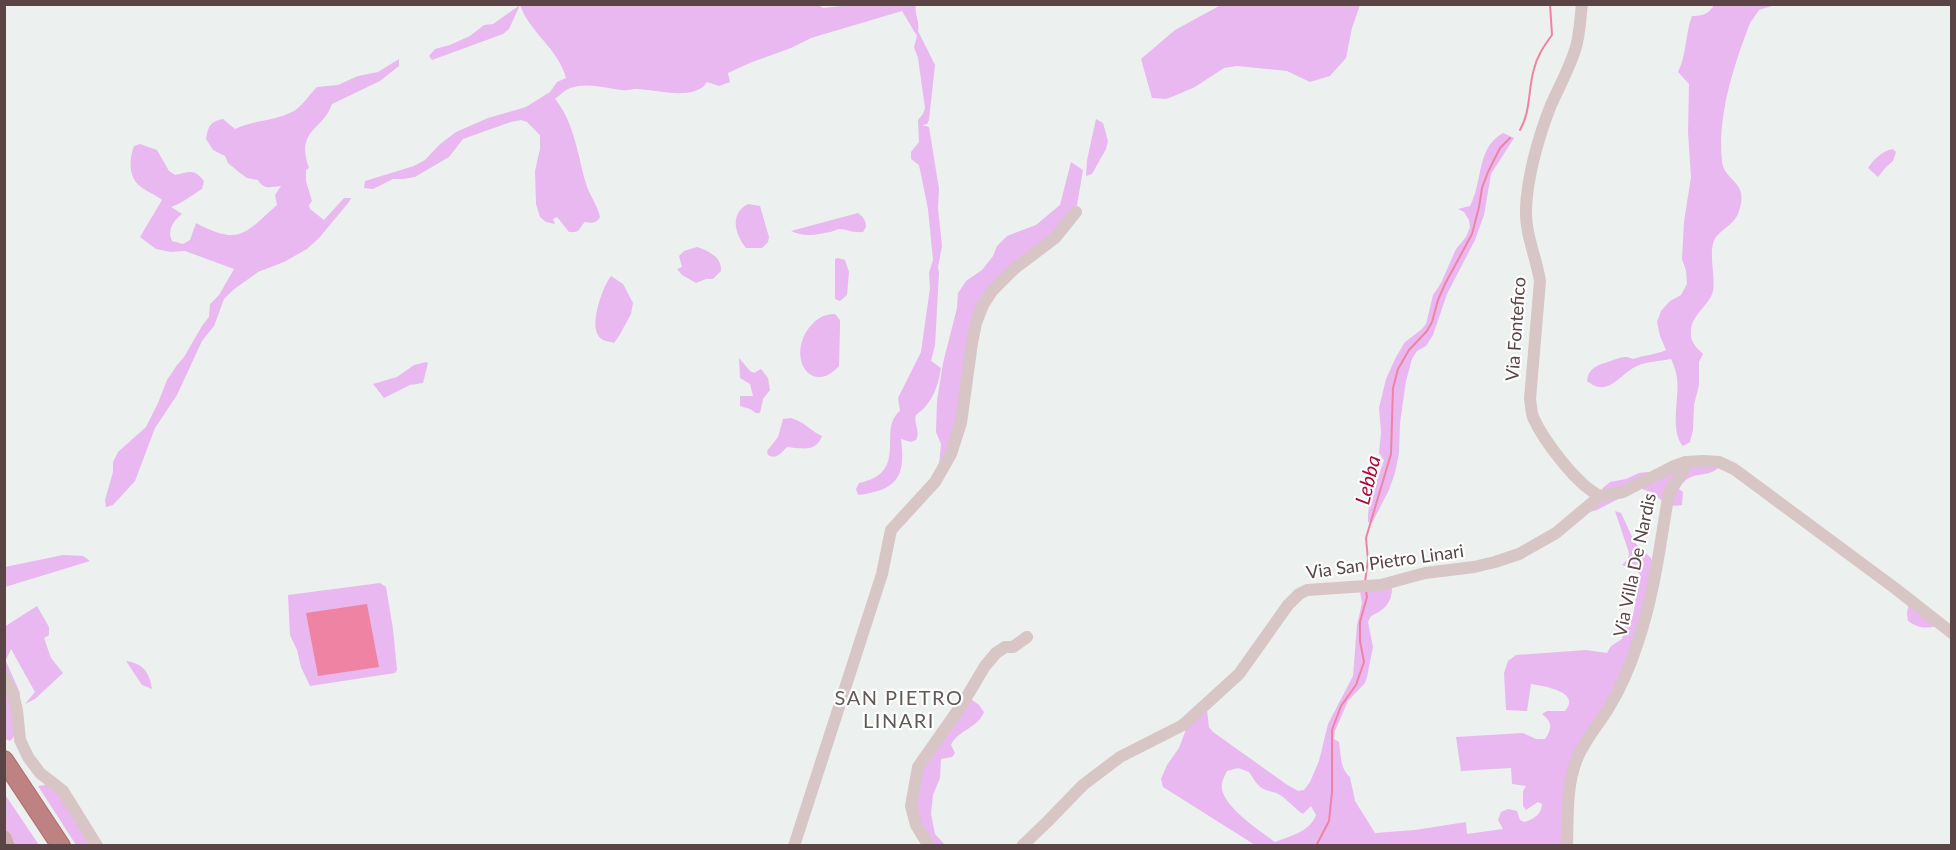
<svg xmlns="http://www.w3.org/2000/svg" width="1956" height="850" font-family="Lato,sans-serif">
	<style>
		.green { fill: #e9b8f0; fill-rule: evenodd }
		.water { fill: #ef83a3 }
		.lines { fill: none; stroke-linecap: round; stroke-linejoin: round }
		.stream { stroke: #ef83a3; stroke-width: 2 }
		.highway-casing { stroke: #aa6e6d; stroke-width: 20 }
		.minor { stroke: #d8c5c6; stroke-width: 12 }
		.major { stroke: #cdabab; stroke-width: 15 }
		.highway { stroke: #be8282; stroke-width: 18 }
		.labels { text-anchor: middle; stroke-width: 4.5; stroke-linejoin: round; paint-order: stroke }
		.street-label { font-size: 18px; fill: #5b4445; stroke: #fff }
		.water-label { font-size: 20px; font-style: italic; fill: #ac0638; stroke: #fff }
		.neighbourhood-label { font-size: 20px; letter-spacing: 1.5px; fill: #625959; stroke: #fff }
	</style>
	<rect width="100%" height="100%" fill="#ecf0ee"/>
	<g class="green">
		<path d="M816 4 823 8 860 4 916 5C914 14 920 22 918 31L935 65 929 120 927 124 922 125 929 127 939 189 938 208 942 246 938 267 939 273 935 345 931 361 941 368C938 387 932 404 916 415 913 424 921 431 916 440L911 442 901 439C906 477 897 490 858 495L856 489 859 483C911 472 876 430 900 411L898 398 921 352 930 288 929 273 933 260 928 209 919 165 911 159V152L919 142 918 120 923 114 925 108 918 58 914 47 917 36 902 11 811 38 791 48 752 62 728 73 730 82 719 86 707 82C695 102 654 89 636 89 631 89 626 91 622 90 604 88 588 82 570 88 565 90 560 95 555 99 575 123 578 158 587 187 591 197 598 207 600 217 596 224 592 223 585 222 578 228 582 233 569 232L557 217 553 219 555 224 546 222 540 217 536 204 535 171 540 149V135L527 122 521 120 511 122 463 139 449 157 415 177 403 179H393L373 189 364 188 365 181 414 166 425 160 439 145 456 132 488 118 526 107 550 92 557 82 566 78C558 48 530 33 520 5L509 29 503 34 432 60 429 56 435 49 450 45 470 36 484 25 493 24 520 5Z"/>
		<path d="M1221 5V4L1360 5 1352 28 1346 58 1330 76 1310 82 1287 71 1237 66 1224 68 1195 87 1174 96 1166 99 1152 98 1141 59 1175 30Z"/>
		<path d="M1714 5H1775L1759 10 1750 23C1734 65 1717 116 1722 161 1724 183 1751 180 1738 214 1733 225 1723 228 1716 237 1707 250 1716 276 1713 291 1709 307 1689 315 1691 335 1691 343 1698 349 1703 354L1699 362V385L1694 405 1693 430 1690 442 1683 446C1669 430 1680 397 1677 378 1676 371 1674 365 1671 359 1659 361 1643 362 1633 368 1617 378 1607 397 1587 381 1589 365 1601 365 1613 360 1621 358 1624 355 1633 359 1644 355 1655 355 1666 350L1660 336 1657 322 1661 311 1670 301 1681 295 1687 284 1686 270 1682 259 1684 222 1691 177 1688 132 1689 84 1678 72C1687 54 1685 34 1692 16 1702 16 1709 14 1714 5Z"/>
		<path d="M399 59V66L380 81 332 104C323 131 295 129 309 168L306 170V181L312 201 309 205 310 209 324 220 344 198H351L349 202 319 238 307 249 284 262 258 272 233 290 224 299 214 326 202 341 177 395 155 428 135 481 113 505 106 507 105 500 113 472V462L118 452 146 427 158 403 167 380 177 365 184 357 202 326 209 317 210 304 219 295 234 269 185 251 171 252 156 249 140 237 162 200C155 194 147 192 141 187 128 178 129 159 134 146L140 144 157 150 169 171 175 175C189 172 194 168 204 181L202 189C192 195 181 204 171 207L182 214C173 221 167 230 172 241L183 244 190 240 196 223C240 246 244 234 277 205L275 195 281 186C271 187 263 190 258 180L247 178 240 173 228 163 225 156 213 150 206 139C208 126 211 121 223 119L235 129C254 120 276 121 294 111 303 105 310 94 317 87L338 85 358 76 378 72Z"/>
		<path d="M1096 119 1103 123 1108 141 1106 149 1092 174 1086 176 1087 160Z"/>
		<path d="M1503 133 1514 138 1491 174 1484 215 1475 240 1447 294 1433 335 1426 346 1417 351 1412 359 1406 381 1400 423 1399 453 1395 473 1389 490 1372 523 1368 522C1367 500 1378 479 1384 460L1379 453 1381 432 1379 408 1386 379 1396 357 1405 342 1422 329 1426 324 1433 295 1441 283 1456 249 1466 237 1470 227 1469 220 1464 212 1458 209 1470 206C1483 182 1476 148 1503 133Z"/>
		<path d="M1893 149 1896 152 1893 161 1886 167 1878 177 1868 168C1874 159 1882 151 1893 149Z"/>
		<path d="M1071 162 1083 170 1077 205 1072 214 982 305 950 454 939 465 941 444 936 432 937 401 943 363 957 308 958 293 966 281 982 270 993 256 997 246 1007 236 1036 225 1060 205Z"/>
		<path d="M748 204 760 206 769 237 768 242 762 248H746C735 234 729 214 748 204Z"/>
		<path d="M858 213C863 217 866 220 866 227L863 232C852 233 846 229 839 229 836 229 833 232 830 232 817 235 803 237 791 231Z"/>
		<path d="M697 247C709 251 722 257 721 271L713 279H706L696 283 682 275 677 269 682 267 679 256 684 251Z"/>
		<path d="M838 258 845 260 849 272 847 295 840 301 835 299V259Z"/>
		<path d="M611 276 623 284 633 303 631 314 619 336 614 343C608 341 601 341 598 335 590 322 603 286 611 276Z"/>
		<path d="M835 314 840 320V327L839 366C812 396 787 359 808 329 816 319 823 314 835 314Z"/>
		<path d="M739 358 750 371 754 373 761 369 768 378 770 390 763 399 760 413H756L750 409 740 406V396H753L750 384 740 378Z"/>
		<path d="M426 362 428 363 423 383 410 385 384 398 373 384 397 377 414 365Z"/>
		<path d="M791 418C805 422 809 430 822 436 816 453 801 448 787 447 781 453 776 460 768 455L767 451 778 437 783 419Z"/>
		<path d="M1684 464 1720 466C1707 481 1691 467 1679 489L1683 492 1682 505C1669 508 1663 502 1654 494 1650 491 1644 490 1639 488L1597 510 1583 514 1600 498 1603 488 1610 482 1626 479 1639 473 1647 472 1652 474Z"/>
		<path d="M1615 511 1621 513 1635 543 1651 558 1653 566 1644 611 1626 662 1606 704 1574 753 1565 845H1255L1163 787 1161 779 1167 765 1179 748 1187 727 1207 710 1209 727 1213 732 1286 784 1298 791 1304 790 1310 782 1319 761 1328 724 1353 676 1357 625 1362 603 1360 592 1392 585C1393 602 1385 610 1371 616L1368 622 1373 647 1367 677 1365 683 1348 701 1335 731 1334 739 1339 742C1341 755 1340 769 1350 777L1355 801 1375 833 1415 830 1466 822 1467 834 1503 829 1498 820 1501 812 1508 809 1517 811 1520 820 1524 822C1533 820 1542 814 1542 804L1538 802 1526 810 1523 806V791L1526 786 1512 784 1511 768 1461 771 1456 737 1523 733 1536 739H1545C1552 728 1553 723 1542 714L1547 711H1565C1582 691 1542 686 1531 684L1527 711 1506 710 1504 673 1508 661 1516 655 1586 650 1607 653 1611 646 1622 639 1625 624 1633 616 1640 574 1634 569 1622 565 1628 559 1629 553ZM1238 768 1249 772C1254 779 1257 787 1266 790 1271 792 1275 792 1280 795 1288 800 1295 809 1303 814L1311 806 1316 815C1310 832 1290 836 1275 842 1260 831 1225 808 1222 789 1221 782 1224 777 1227 771Z"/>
		<path d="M63 555 83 556 90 561 5 587V567Z"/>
		<path d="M380 583 386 587 393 629 397 670 395 673 310 686 301 667 297 650 290 635 288 595Z"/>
		<path d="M1909 603 1937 626C1925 629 1918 628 1908 621L1907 613Z"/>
		<path d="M37 606 49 627V635L44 638 51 658 63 673 35 699 25 704 35 692 11 649 7 658 5 659 20 693 19 699 5 675 4 627Z"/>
		<path d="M126 661C144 664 149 672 152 689L142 685Z"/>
		<path d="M4 683 9 690 15 732 13 738 10 741 5 739Z"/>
		<path d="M968 697 979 705 984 712C978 728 958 730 951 745L955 753 952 757 941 759 940 778 933 795 931 814 935 834 945 845H932L913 806 922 768Z"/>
		<path d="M45 785 53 786 95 845H76L38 786Z"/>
		<path d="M4 793 39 845H10L5 828Z"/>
	</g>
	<path class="water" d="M367 604 379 667 318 676 306 613Z"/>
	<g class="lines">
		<g class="stream">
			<path d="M1520 130C1531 111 1528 89 1534 69 1537 56 1544 46 1552 35L1550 4"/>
			<path d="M1365 582 1368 560 1366 538 1391 454 1393 388 1398 369 1409 350 1427 331 1432 322 1438 300 1445 284 1472 234 1479 207 1482 188 1488 172 1500 148 1510 138"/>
			<path d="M1316 846 1329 821 1332 792V730L1341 706 1356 685 1364 662 1360 641V622L1367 597 1366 591"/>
		</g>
		<g class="highway-casing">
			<path id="highway" d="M4 760 61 846"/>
		</g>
		<g class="minor">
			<path d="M1582 4C1580 19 1580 36 1575 50 1569 69 1559 87 1551 105 1539 135 1527 177 1526 209 1525 234 1536 256 1540 281L1530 399C1531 405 1531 411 1533 417 1543 440 1577 485 1600 496"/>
			<path d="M4 677 13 694 17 710 20 740 28 757 40 773 63 791 97 846"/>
			<path d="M794 846 882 574 891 530 935 482 951 454 961 423 972 343 976 323 983 305 992 291 1014 269 1055 238 1076 212"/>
			<path d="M929 846 916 825 911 806 918 767 963 703 985 666 996 653 1005 647H1013L1027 637"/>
			<path d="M1022 846 1047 822 1083 785 1120 757 1183 725 1239 674 1288 605 1299 594 1307 590 1381 585 1425 573 1474 567 1495 562 1519 554 1556 533 1600 496 1623 492 1674 466 1686 462 1703 461 1719 462 1734 469 1896 589 1952 633"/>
			<path d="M1567 846C1568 818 1566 785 1577 759 1584 741 1598 725 1608 709 1621 688 1631 664 1638 642 1654 595 1660 545 1668 498 1670 483 1684 477 1686 462"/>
		</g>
		<path class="major" d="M4 838 7 846"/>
		<use href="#highway" class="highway"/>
	</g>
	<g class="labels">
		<g class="street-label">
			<text transform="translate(1516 329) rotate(-86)" y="6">Via Fontefico</text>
			<text transform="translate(1385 562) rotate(-8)" y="6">Via San Pietro Linari</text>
			<text transform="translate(1635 565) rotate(-78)" y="6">Via Villa De Nardis</text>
		</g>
		<g class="water-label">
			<text transform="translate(1368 480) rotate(-76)" y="7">Lebba</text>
		</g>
		<g class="neighbourhood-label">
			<text x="899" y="705">SAN PIETRO<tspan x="899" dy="23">LINARI</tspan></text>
		</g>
	</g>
	<rect width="1956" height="850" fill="none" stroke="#5b4445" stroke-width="12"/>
</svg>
